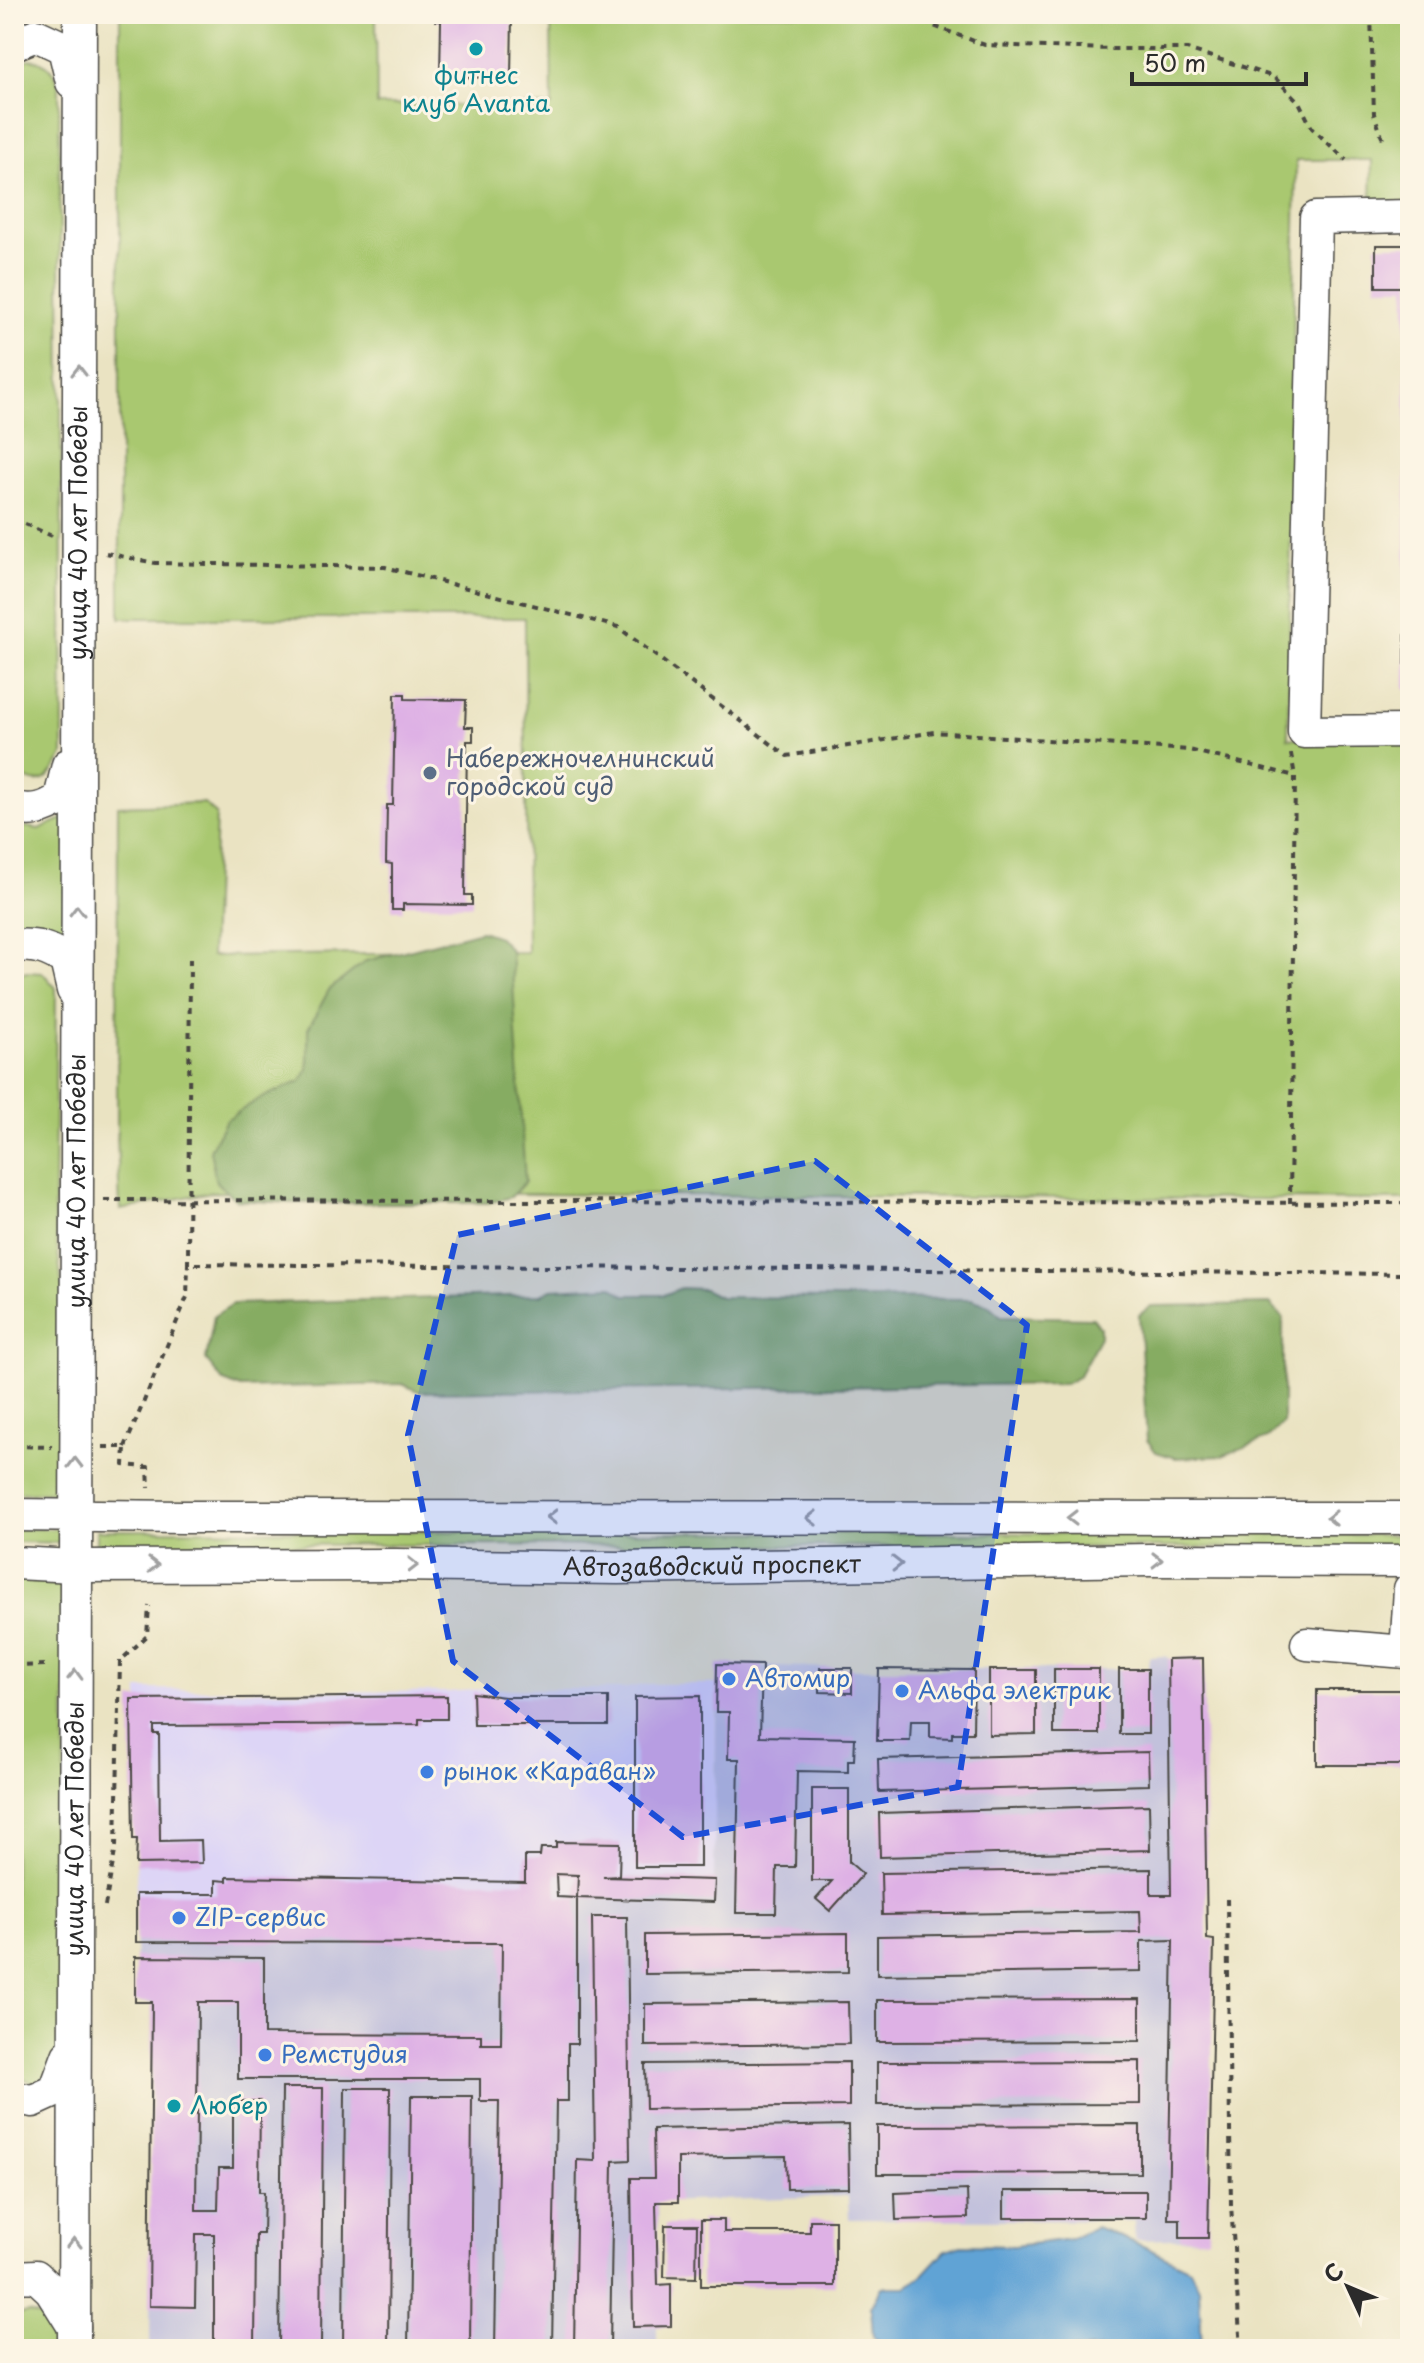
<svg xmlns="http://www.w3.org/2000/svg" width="1424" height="2363" font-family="'Playpen Sans',sans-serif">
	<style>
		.built { fill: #ddd5f6 }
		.industrial { fill: #c2c1dc }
		.green { fill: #a9c870; stroke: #6a7a4e; stroke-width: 2 }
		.forest { fill: #86ac62; stroke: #586c46; stroke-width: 2 }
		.water { fill: #60a3d5; stroke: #466780; stroke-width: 2 }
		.building { fill: #deb1e5 }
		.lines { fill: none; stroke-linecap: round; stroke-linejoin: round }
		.minor-casing { stroke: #484742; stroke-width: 35 }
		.path { stroke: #484742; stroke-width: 4; stroke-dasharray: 6 6; stroke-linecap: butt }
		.minor { stroke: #fff; stroke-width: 32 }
		.oneway { stroke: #a0a0a0 }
		.marked { fill: #1d4ed8; fill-opacity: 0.2; stroke: #1d4ed8; stroke-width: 6; stroke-dasharray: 16 10; stroke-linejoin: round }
		.culture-dot { fill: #0f9aa8; stroke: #fcf5e5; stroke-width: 3 }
		.service-dot { fill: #5c6f8a; stroke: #fcf5e5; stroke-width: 3 }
		.shop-dot { fill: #3f7fe0; stroke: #fcf5e5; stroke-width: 3 }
		.labels { text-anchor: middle; stroke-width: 6; stroke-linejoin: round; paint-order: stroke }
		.culture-label { font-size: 24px; fill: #0d838f; stroke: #fcf5e5 }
		.street-label { font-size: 24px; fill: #2b2b2b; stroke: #fcf5e5 }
		.service-label { font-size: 24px; fill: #4e5e75; stroke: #fcf5e5; text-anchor: start }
		.shop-label { font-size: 24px; fill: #366cbe; stroke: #fcf5e5; text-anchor: start }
	</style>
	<rect width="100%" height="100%" fill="#fcf5e5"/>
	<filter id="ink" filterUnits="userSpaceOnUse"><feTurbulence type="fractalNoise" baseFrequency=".0125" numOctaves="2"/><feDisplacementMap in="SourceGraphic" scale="16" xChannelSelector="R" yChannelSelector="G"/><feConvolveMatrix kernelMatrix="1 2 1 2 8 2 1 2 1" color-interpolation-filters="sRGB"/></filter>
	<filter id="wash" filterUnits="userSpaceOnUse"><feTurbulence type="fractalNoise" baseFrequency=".006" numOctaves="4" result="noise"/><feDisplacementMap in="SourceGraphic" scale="32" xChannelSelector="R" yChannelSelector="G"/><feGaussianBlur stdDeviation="1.8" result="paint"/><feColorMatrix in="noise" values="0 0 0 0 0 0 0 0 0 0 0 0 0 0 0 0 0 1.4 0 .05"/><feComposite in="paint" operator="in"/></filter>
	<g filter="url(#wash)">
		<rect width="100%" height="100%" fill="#eae3c2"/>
		<path class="built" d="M648 1684H716L715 1880 578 1876 577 1898 136 1894 139 1689 447 1692 484 1689H622Z"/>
		<path class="industrial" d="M1165 1656 1169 1659 1203 1658 1207 1939 1214 1940 1208 2238 1135 2240 1134 2221 849 2219 848 2196 657 2202 658 2284H671V2326L657 2327V2349H137V2347L150 2346 152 2003 135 2002 136 1894 576 1898 578 1876 714 1880 717 1664 861 1669H1148L1149 1657Z"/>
		<g class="green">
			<path d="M120 14H376L377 105 552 106 551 14H1410V208L1371 209 1372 160H1296L1288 738 1410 739V1200L211 1192 120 1210 117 1134 118 806 204 803 216 814 211 956 527 952 525 618H120Z"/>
			<path d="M30 59C48 62 53 69 59 86L63 755C49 779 41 792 14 771V64Z"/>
			<path d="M67 817 66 929C52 920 30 920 14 926V825L39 829Z"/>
			<path d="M26 972 43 973 56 988 54 1218 64 1304 67 1492 14 1493V977Z"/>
			<path d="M14 1529H68V1543L14 1542Z"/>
			<path d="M96 1530 1410 1535V1548L96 1544Z"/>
			<path d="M14 1580 66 1581 63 2051 55 2075C35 2084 31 2086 14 2071Z"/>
			<path d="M28 2313 45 2318 52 2325V2349H14V2316Z"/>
		</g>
		<g class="forest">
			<path d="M481 931 499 937 511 951 525 1182 511 1197 488 1203H294L236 1200 216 1182 210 1150 226 1120 259 1099 301 1081 308 1069V1029L329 990 366 961Z"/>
			<path d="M612 1286 624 1295H664L681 1288 704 1289 720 1297 971 1299 988 1305 1001 1316 1093 1318 1100 1327V1337L1078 1377 1065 1384 420 1392 402 1384 240 1388 222 1380 206 1360 214 1316 233 1304 541 1295 551 1289Z"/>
			<path d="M1270 1304 1283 1318V1423L1268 1438 1222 1456 1175 1458 1156 1452 1147 1440 1139 1315 1151 1306Z"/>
		</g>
		<path class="water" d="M1096 2227 1143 2246 1190 2269 1199 2288 1202 2349H888L873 2336 871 2307 882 2287H906L923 2275 946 2250 961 2245 1014 2246 1071 2239Z"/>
		<g id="blocks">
			<g class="building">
				<path d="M436 14H512L511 78 440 77 441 21H436Z"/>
				<path d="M1376 245H1410V690H1405L1406 287H1376Z"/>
				<path d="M395 694H405V699L466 700 465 727H473V741H467L465 895H472V905L403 904V910H392V864L386 863 387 805H393Z"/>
				<path d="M1203 1658 1207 1939 1214 1940 1208 2238H1180V2219H1168L1173 1940 1141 1941V1971L877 1975V1936L1141 1932 1140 1911 882 1915 881 1873 1151 1869V1895H1171L1168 1659Z"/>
				<path d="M717 1664 762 1665 760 1736 855 1738 854 1760H848V1772L797 1771 795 1867H777L776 1913H736L739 1759H728L729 1712H716Z"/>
				<path d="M820 1668H852V1693L820 1692Z"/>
				<path d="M879 1669 974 1670 973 1733H952V1738L930 1737V1721H911L910 1741H877Z"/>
				<rect x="1054" y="1669" width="45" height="65"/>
				<rect x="1119" y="1669" width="29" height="65"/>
				<path d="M989 1670H1036V1734L989 1735Z"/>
				<rect x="1317" y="1690" width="93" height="75"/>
				<path d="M473 1693 505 1697H608V1725H474Z"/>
				<path d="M447 1696V1719H419V1724L154 1726V1734H159L160 1841 201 1840 202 1863 136 1864 137 1839H133L131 1699Z"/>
				<path d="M700 1696V1867H635V1697Z"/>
				<path d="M1148 1752 1149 1785 879 1792 878 1759Z"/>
				<path d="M812 1789H849V1862L863 1874 830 1911 816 1899 832 1881H812Z"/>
				<path d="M1149 1805 1150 1850 880 1857 879 1813Z"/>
				<path d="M556 1842 620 1843 619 1876 603 1877 715 1880 714 1902 577 1898 578 1875 556 1874 557 1897 577 1898V2044H568V2101H556L552 2349H495L499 2101H480V2079H238V2002H198L196 2210H218L219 2168H233V2101H260L259 2192H264L263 2234H256L255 2349H214V2234H196L195 2307 149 2306 152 2002H135V1957L264 1958V2034L481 2035V2044H501L502 1943 136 1942V1894H216V1880L227 1881V1877L525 1882V1856H540L541 1848H556Z"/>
				<path d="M592 1917H627L630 2160 613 2161 610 2349H574L577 2160 595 2161Z"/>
				<path d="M848 1933V1972L645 1974V1935Z"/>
				<path d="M1140 1999V2041L877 2042V2000Z"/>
				<path d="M848 2002 849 2044 645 2046V2004Z"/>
				<path d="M1140 2061V2104L877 2105V2062Z"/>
				<path d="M849 2062V2106L646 2109 645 2064Z"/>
				<path d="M282 2088H323L321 2349H279Z"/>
				<path d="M345 2088H390L388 2349H343Z"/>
				<path d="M411 2096H472L470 2349H408Z"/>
				<path d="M848 2125 849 2188 787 2189 786 2156 678 2158V2202H656L658 2285 671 2284V2326L633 2327 631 2178H654L653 2129Z"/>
				<path d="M1140 2125V2173L877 2174V2126Z"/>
				<path d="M967 2190 968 2218 896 2220 895 2193Z"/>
				<rect x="1004" y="2191" width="142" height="27"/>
				<path d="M701 2220H724V2232H810V2220H835V2286H701Z"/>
				<path d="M665 2225H697L696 2278 664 2277Z"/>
			</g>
		</g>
	</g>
	<g filter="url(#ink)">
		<use href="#blocks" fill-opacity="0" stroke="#484742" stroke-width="2"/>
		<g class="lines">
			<g class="minor-casing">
				<g id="minor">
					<path d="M14 44 36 35 64 48 72 82"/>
					<path d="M1410 216 1316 218 1304 732 1410 731"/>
					<path d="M14 808C33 812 44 809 60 799L68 765"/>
					<path d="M14 946C36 944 48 948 66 960L73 990"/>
					<path d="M14 1515 182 1517 1410 1518"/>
					<path id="s1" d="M14 1563 75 1566 396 1565 618 1568 1149 1560 1410 1561"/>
					<path d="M1307 1644 1406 1652 1410 1589"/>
					<path d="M14 2098 33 2101 55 2091 68 2056"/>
					<path d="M14 2277 36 2276 51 2290 74 2327"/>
					<path id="s2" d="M74 2349 80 14"/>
				</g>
			</g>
			<g class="path">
				<path d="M901 14 985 45 1110 49H1187L1274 77 1299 102 1312 128 1346 160"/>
				<path d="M1371 14 1374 114 1384 142"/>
				<path d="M14 519 52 536"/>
				<path d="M106 553 155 563 385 567 618 627 787 756 934 732 1189 750 1295 776"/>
				<path d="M190 959 188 1264 1410 1274"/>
				<path d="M104 1200 1410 1203"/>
				<path d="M1290 1203 1295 776 1291 754"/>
				<path d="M14 1446 52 1447"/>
				<path d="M103 1447H125L124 1465 148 1467 149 1488"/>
				<path d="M125 1447 187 1297 188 1264"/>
				<path d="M14 1666 48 1665"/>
				<path d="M1227 1899 1231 2205 1241 2349"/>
				<path d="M105 1906 116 1846 120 1661 147 1636 149 1606"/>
			</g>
			<use href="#minor" class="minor"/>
		</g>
		<defs><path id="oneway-chevron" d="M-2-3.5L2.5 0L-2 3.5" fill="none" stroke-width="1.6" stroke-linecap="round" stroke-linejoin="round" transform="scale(2)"/></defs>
		<g class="oneway">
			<use href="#oneway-chevron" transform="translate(79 371) rotate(-90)"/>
			<use href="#oneway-chevron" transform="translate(77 911) rotate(-90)"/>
			<use href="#oneway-chevron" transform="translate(75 1463) rotate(-90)"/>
			<use href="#oneway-chevron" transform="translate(552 1517) rotate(-180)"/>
			<use href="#oneway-chevron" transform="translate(812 1518) rotate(-180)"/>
			<use href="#oneway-chevron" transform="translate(1072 1518) rotate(-180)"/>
			<use href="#oneway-chevron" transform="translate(1332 1518) rotate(-180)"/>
			<use href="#oneway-chevron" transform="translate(1157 1560)"/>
			<use href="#oneway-chevron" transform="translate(897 1564) rotate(-1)"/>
			<use href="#oneway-chevron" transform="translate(153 1565)"/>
			<use href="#oneway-chevron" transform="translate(413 1565) rotate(1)"/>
			<use href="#oneway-chevron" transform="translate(75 1675) rotate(-89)"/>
			<use href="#oneway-chevron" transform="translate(74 2243) rotate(-90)"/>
		</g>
	</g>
	<path class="marked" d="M815 1161 1027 1325 958 1787 683 1837 453 1661 408 1435 457 1235Z"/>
	<g class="culture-dot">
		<circle cx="476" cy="49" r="8"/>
		<circle cx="174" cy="2106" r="8"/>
	</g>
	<circle class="service-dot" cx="430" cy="773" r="8"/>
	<g class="shop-dot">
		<circle cx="729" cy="1679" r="8"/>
		<circle cx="902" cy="1691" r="8"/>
		<circle cx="427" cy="1772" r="8"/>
		<circle cx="179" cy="1918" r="8"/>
		<circle cx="265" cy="2055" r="8"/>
	</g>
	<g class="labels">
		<g class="culture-label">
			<text x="476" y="84">фитнес<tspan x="476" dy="28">клуб Avanta</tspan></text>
			<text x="190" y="2114" text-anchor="start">Любер</text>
		</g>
		<g class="street-label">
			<text dy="8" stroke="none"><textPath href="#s2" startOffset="1816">улица 40 лет Победы</textPath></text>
			<text dy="8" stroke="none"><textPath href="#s2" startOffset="1168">улица 40 лет Победы</textPath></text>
			<text dy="8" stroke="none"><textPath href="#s1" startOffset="698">Автозаводский проспект</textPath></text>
			<text dy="8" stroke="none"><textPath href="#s2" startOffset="520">улица 40 лет Победы</textPath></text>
		</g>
		<g class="service-label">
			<text x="446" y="767">Набережночелнинский<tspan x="446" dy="28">городской суд</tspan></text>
		</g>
		<g class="shop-label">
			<text x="745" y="1687">Автомир</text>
			<text x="918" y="1699">Альфа электрик</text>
			<text x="443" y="1780">рынок «Караван»</text>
			<text x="195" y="1926">ZIP-сервис</text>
			<text x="281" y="2063">Ремстудия</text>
		</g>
	</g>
	<rect width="1424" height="2363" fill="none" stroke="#fcf5e5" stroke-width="48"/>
	<g transform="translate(1348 2287) rotate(314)" stroke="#fcf5e5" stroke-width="6" paint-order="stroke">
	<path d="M0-6L14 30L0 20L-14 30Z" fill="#2b2b2b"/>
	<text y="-12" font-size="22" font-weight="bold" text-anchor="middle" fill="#2b2b2b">С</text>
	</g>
	<path d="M1132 72v12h174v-12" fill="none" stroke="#2b2b2b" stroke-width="4"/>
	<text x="1144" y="72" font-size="24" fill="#2b2b2b" stroke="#fcf5e5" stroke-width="6" paint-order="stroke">50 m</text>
</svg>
